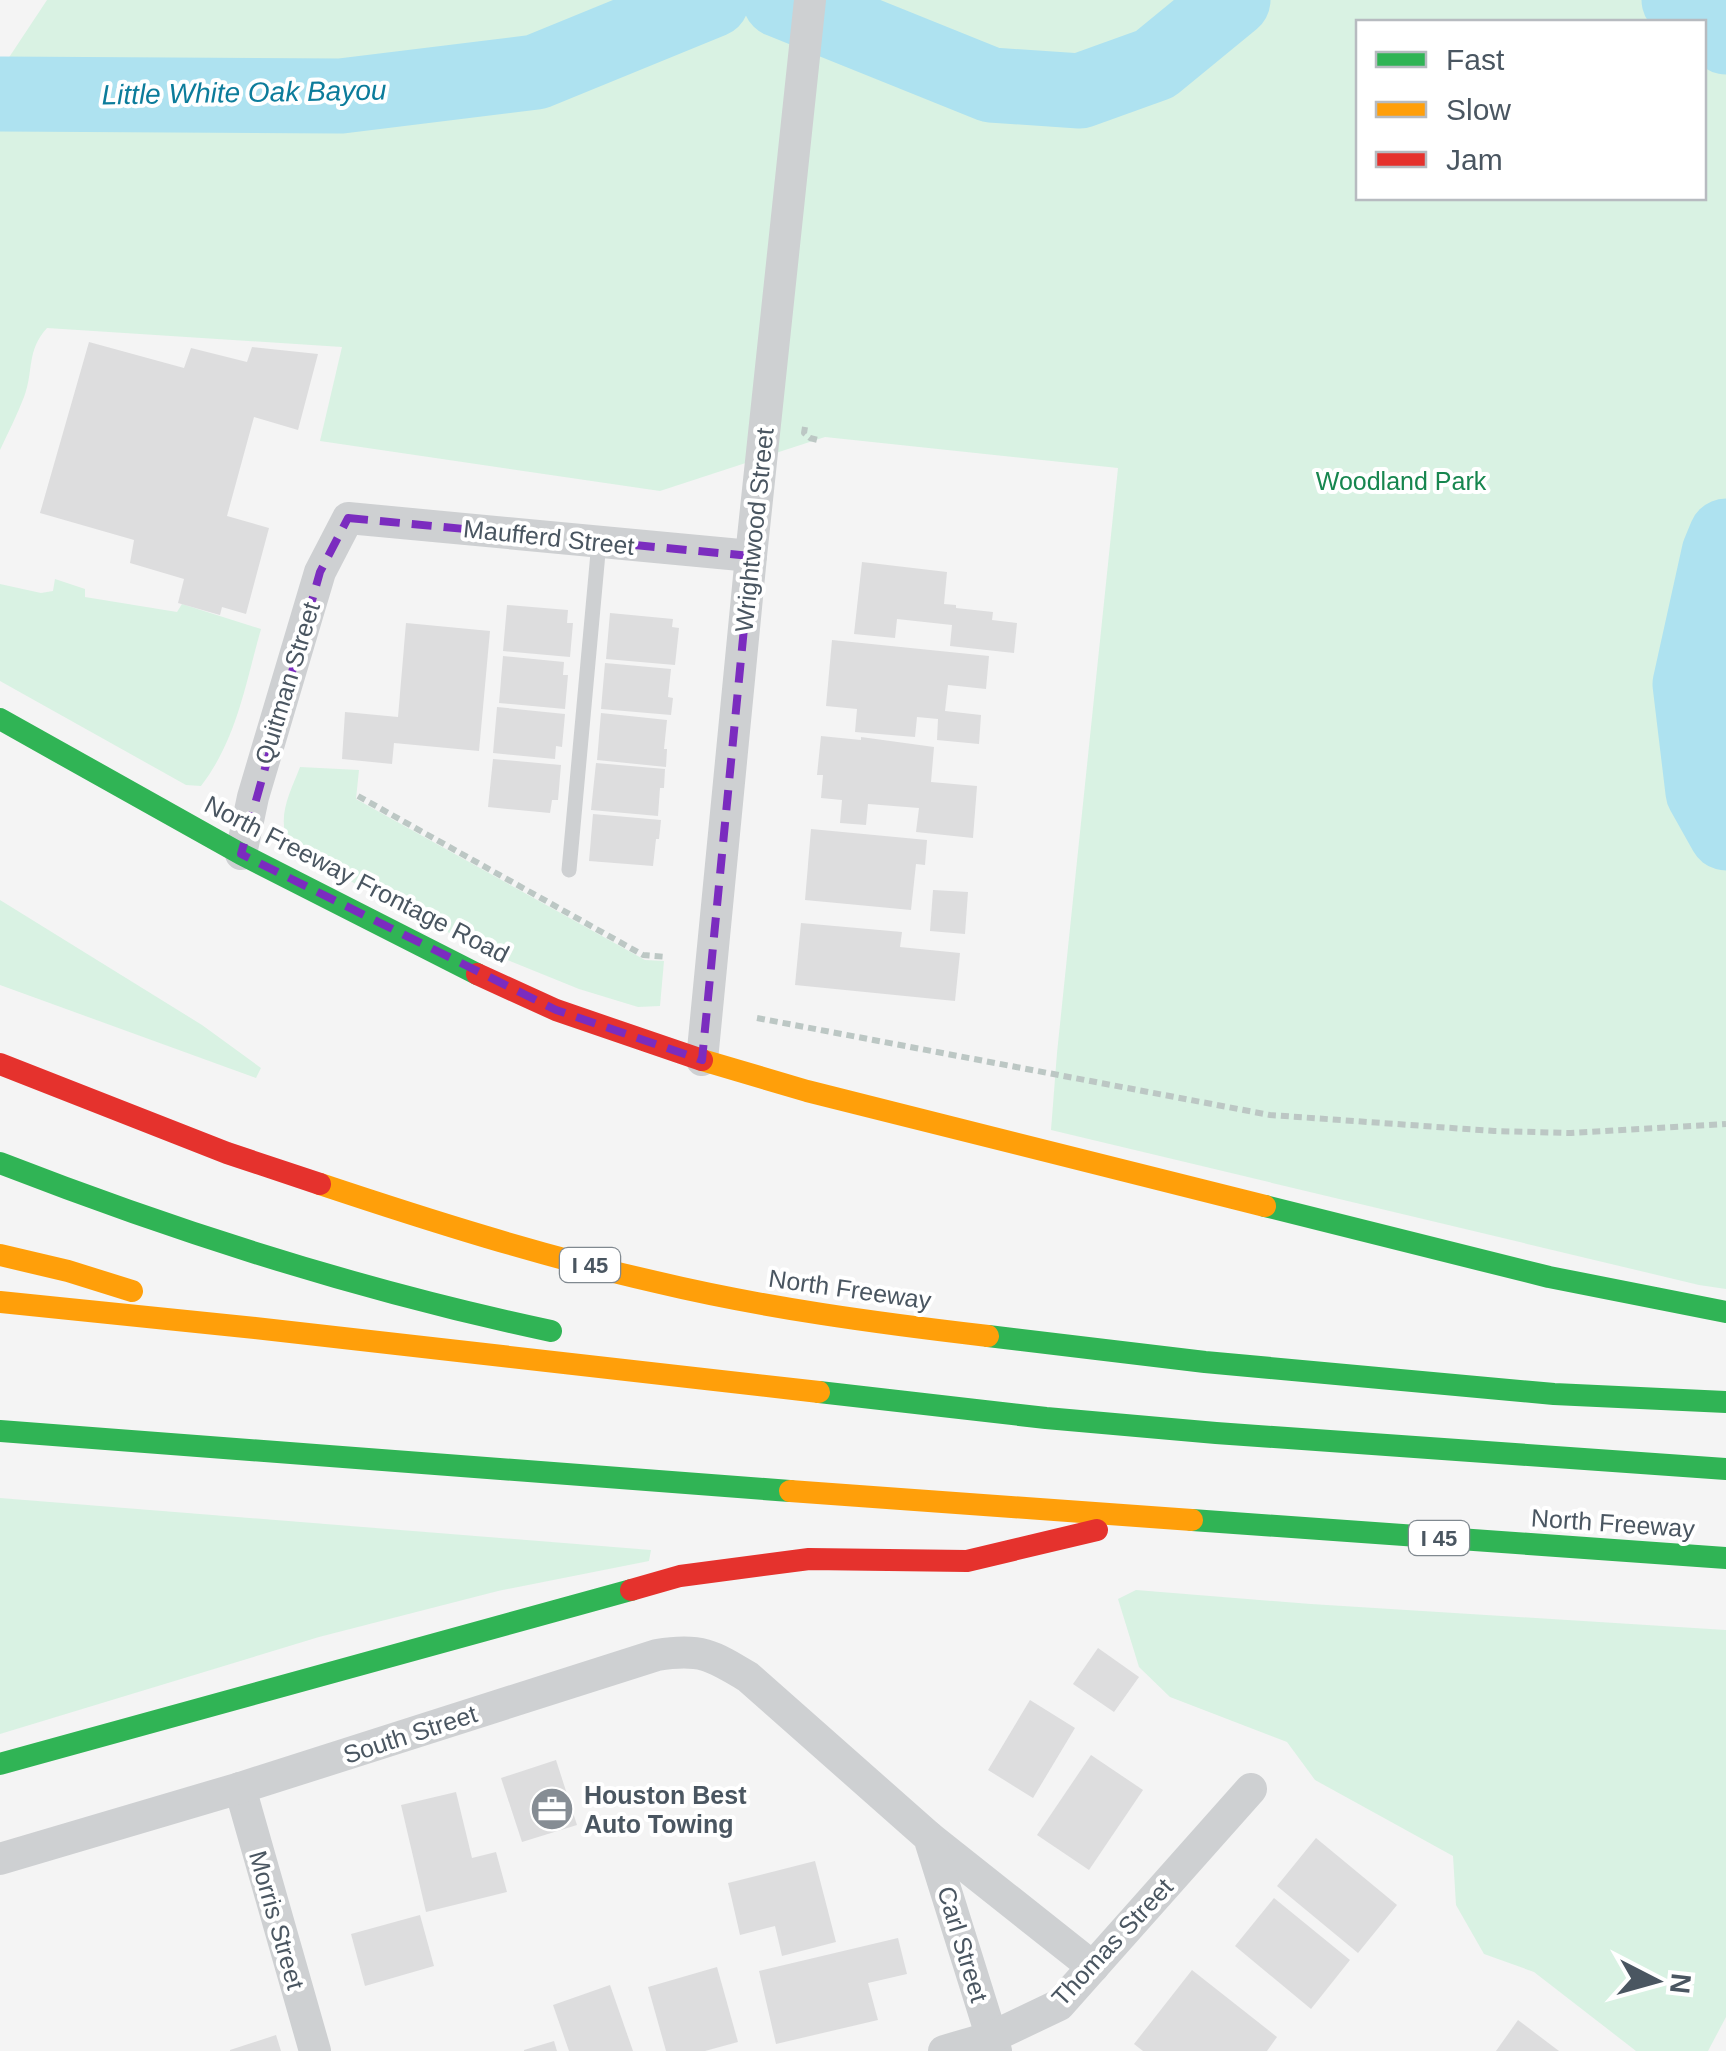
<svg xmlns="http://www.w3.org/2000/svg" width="1726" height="2051" font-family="Helvetica,sans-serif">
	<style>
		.green { fill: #d9f2e3; fill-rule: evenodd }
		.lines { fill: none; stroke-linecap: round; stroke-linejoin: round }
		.river { stroke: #aee2f0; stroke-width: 75 }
		.building { fill: #ddddde }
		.path { stroke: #bcc7c4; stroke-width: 6; stroke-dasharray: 8 5; stroke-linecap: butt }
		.lane { stroke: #ced0d2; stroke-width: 15 }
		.street { stroke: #ced0d2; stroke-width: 32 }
		.fast { stroke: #30b455; stroke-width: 22 }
		.slow { stroke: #ff9f0a; stroke-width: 22 }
		.jam { stroke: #e5322d; stroke-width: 22 }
		.marked { fill: none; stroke: #7b2cbf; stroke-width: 8; stroke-dasharray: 20 12; stroke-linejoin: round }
		.labels { text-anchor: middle; stroke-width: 8; stroke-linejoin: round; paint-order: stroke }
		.shield { fill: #fff; stroke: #808990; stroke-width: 2.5 }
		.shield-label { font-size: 22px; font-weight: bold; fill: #4a5661 }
		.park-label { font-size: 25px; fill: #17864f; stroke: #fff }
		.street-label { font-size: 25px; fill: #4a5661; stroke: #fff }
		.poi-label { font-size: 25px; font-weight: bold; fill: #4a5661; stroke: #fff; text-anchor: start }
		.water-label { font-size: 28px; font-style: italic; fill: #0c7c9b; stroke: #fff }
	</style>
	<rect width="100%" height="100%" fill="#f4f4f4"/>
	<g class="green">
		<path d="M47 0H1726V1289L1699 1285 1051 1130 1057 1053 1118 468 825 437 660 491 320 441 342 347 47 328C26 351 34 371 24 397 17 415 8 433 0 450V71ZM1358 22H1704V198H1358Z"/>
		<path d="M55 579 85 589V597L177 612 182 604 261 629C245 685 237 739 201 786L186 785 0 681V584L41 593 53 591Z"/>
		<path d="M300 767 359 770 356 799 645 960 664 961 660 1006 638 1007 579 989 478 948 352 882 289 844C276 817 290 793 300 767Z"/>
		<path d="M0 900 202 1025 261 1068 256 1078 0 985Z"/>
		<path d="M0 1498 651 1550 649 1561 498 1591 319 1637 0 1734Z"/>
		<path d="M1136 1590 1311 1604 1726 1630V2017L1708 2051H1636L1534 1972 1484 1954 1456 1905 1453 1856 1315 1780 1287 1742 1170 1697 1139 1667 1118 1599Z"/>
	</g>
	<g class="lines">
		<g class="river">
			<path d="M780 0 991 85 1080 91 1155 64 1233 0"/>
			<path d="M1679 0 1687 11 1726 37"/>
			<path d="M0 94 341 96 536 72 712 0"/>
			<path d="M1726 536 1719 553 1690 684 1703 792 1726 833"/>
		</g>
	</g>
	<g class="building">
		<path d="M89 342 184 368 191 348 247 362 252 347 318 354 298 430 254 417 227 516 269 528 246 614 222 607 220 615 178 603 184 579 130 563 134 540 40 513Z"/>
		<path d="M862 562 947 572 944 604 956 605V608L993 612 992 620 1017 623 1014 653 950 646 952 625 897 619 895 638 854 634Z"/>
		<path d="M507 605 568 610 567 623H573L570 657 503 651Z"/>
		<path d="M610 613 673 619 672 627 679 628 675 665 606 659Z"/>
		<path d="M406 623 490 631 479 751 394 743 392 764 342 759 345 712 398 717Z"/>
		<path d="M832 640 989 656 986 689 948 685 945 711 981 715 979 744 937 740 938 719 917 717 915 737 855 732 857 709 826 706Z"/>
		<path d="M503 656 564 662 563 675H568L565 709 499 703Z"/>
		<path d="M605 663 671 669 668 697 673 698 671 715 601 709Z"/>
		<path d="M497 707 565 714 562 747 556 746 555 759 493 753Z"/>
		<path d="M601 713 667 720 664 749H667L666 767 597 760Z"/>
		<path d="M821 736 861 740V737L934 747 931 782 977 786 973 838 916 832 919 808 868 804 866 825 840 823 842 800 821 798 823 775H817Z"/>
		<path d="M493 759 561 765 558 800H552L550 813 488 807Z"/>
		<path d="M596 763 665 769 664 788H660L658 816 591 810Z"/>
		<path d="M593 814 661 820 659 839H656L653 866 589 861Z"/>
		<path d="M811 829 927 840 925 865 916 864 911 910 805 900Z"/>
		<path d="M933 890 968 892 965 934 930 931Z"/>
		<path d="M801 923 902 932 900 947 960 953 955 1001 795 985Z"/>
		<path d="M1098 1648 1139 1677 1114 1712 1073 1684Z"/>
		<path d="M1030 1700 1075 1728 1033 1798 988 1770Z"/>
		<path d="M1091 1755 1143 1790 1089 1870 1037 1835Z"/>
		<path d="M556 1760 577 1825 522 1842 501 1778Z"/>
		<path d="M456 1792 472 1858 496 1852 507 1892 426 1912 401 1805Z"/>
		<path d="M1316 1838 1397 1905 1358 1953 1277 1886Z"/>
		<path d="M815 1861 836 1942 782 1956 775 1926 740 1935 728 1883Z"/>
		<path d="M1274 1898 1350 1960 1311 2009 1235 1946Z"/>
		<path d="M420 1915 434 1966 365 1986 351 1934Z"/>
		<path d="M898 1938 907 1974 868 1983 878 2020 776 2044 759 1971Z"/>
		<path d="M717 1967 738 2042 705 2051H666L648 1987Z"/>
		<path d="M1192 1970 1277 2037 1267 2051H1143L1134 2044Z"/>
		<path d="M610 1985 633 2051H569L553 2005Z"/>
		<path d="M1518 2020 1559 2051H1496Z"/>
		<path d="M276 2035 281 2051H230V2050Z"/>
		<path d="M554 2041 557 2051H524V2050Z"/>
	</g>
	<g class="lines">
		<g class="path">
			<path d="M805 427 804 433 810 438 818 440"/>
			<path d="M358 796 643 955 667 957"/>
			<path d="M757 1018 1270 1115 1494 1131 1571 1133 1726 1124"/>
		</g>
		<path class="lane" d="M569 870 599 542"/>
		<g class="street">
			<path d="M241 854 253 797 320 572 348 518 751 556"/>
			<path d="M702 1060 751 556 810 0"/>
			<path d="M240 1788 315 2051"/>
			<path d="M929 1837 1093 1967"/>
			<path d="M0 1859 240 1788 657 1655C700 1648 712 1655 748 1677L929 1837 996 2051"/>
			<path d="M944 2051 992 2037 1059 2005 1251 1789"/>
		</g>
		<g class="fast">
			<path d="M0 719 241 854 477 974"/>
			<path d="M0 1163C180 1233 362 1291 551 1331"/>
			<path d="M1265 1206 1549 1277 1726 1312"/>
			<path d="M988 1336 1205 1362 1554 1394 1726 1402"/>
			<path d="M819 1392 1046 1418 1216 1433 1726 1469"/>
			<path d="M0 1431 790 1491"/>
			<path d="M1192 1520 1726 1558"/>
			<path d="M0 1764 631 1590"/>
		</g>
		<g class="slow">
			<path d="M702 1060 807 1091 1265 1206"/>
			<path d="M320 1184C431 1221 542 1256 656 1282 765 1308 877 1323 988 1336"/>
			<path d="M0 1255 68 1271 132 1291"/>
			<path d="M0 1302 255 1328 819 1392"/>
			<path d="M790 1491 1192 1520"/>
		</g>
		<g class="jam">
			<path d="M477 974 556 1010 702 1060"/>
			<path d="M0 1064 227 1153 320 1184"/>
			<path d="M631 1590 680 1576 809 1559 967 1561 1097 1530"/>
		</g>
	</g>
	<path class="marked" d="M348 518 751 556 702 1060 556 1010 241 854 320 572Z"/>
	<defs>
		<g id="office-disc" transform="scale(2.25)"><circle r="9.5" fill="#868d94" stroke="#fff"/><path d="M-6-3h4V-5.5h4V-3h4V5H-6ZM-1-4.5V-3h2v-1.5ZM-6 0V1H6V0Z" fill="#fff"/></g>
	</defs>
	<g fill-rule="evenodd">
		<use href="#office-disc" x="552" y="1809"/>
	</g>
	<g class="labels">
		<g class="shield">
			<rect x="560" y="1248" width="60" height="34" rx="8"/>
			<rect x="1409" y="1521" width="60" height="34" rx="8"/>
		</g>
		<g class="shield-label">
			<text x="590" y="1273">I 45</text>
			<text x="1439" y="1546">I 45</text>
		</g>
		<g class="park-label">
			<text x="1401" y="490">Woodland Park</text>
		</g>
		<g class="street-label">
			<text transform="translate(754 530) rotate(-84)" y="9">Wrightwood Street</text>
			<text transform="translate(549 537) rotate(6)" y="9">Maufferd Street</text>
			<text transform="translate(287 683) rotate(-73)" y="9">Quitman Street</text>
			<text transform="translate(357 879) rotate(27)" y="9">North Freeway Frontage Road</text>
			<text transform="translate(850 1289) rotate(8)" y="9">North Freeway</text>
			<text transform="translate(1613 1523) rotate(4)" y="9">North Freeway</text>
			<text transform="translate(410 1734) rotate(-18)" y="9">South Street</text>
			<text transform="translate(277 1920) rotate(74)" y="9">Morris Street</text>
			<text transform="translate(1112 1942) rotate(-47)" y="9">Thomas Street</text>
			<text transform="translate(963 1944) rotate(73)" y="9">Carl Street</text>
		</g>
		<g class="poi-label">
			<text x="584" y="1804">Houston Best<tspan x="584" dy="29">Auto Towing</tspan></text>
		</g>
		<g class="water-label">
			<text transform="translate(244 92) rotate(-1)" y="10">Little White Oak Bayou</text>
		</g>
	</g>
	<rect x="1356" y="20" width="350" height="180" fill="#ffffff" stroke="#b7bbc0" stroke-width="2.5"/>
	<rect x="1376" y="52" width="50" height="15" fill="#30b455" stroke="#b7bbc0" stroke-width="2.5"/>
	<text x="1446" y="70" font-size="30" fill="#4a5661">Fast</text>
	<rect x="1376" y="102" width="50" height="15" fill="#ff9f0a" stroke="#b7bbc0" stroke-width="2.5"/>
	<text x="1446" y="120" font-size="30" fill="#4a5661">Slow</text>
	<rect x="1376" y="152" width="50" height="15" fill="#e5322d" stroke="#b7bbc0" stroke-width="2.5"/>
	<text x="1446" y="170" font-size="30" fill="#4a5661">Jam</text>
	<g transform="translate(1656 1981) rotate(96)" stroke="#ffffff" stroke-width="8" paint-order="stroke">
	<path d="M0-8L18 38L0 25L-18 38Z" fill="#4a5661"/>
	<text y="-15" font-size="28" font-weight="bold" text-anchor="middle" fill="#4a5661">N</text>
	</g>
</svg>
